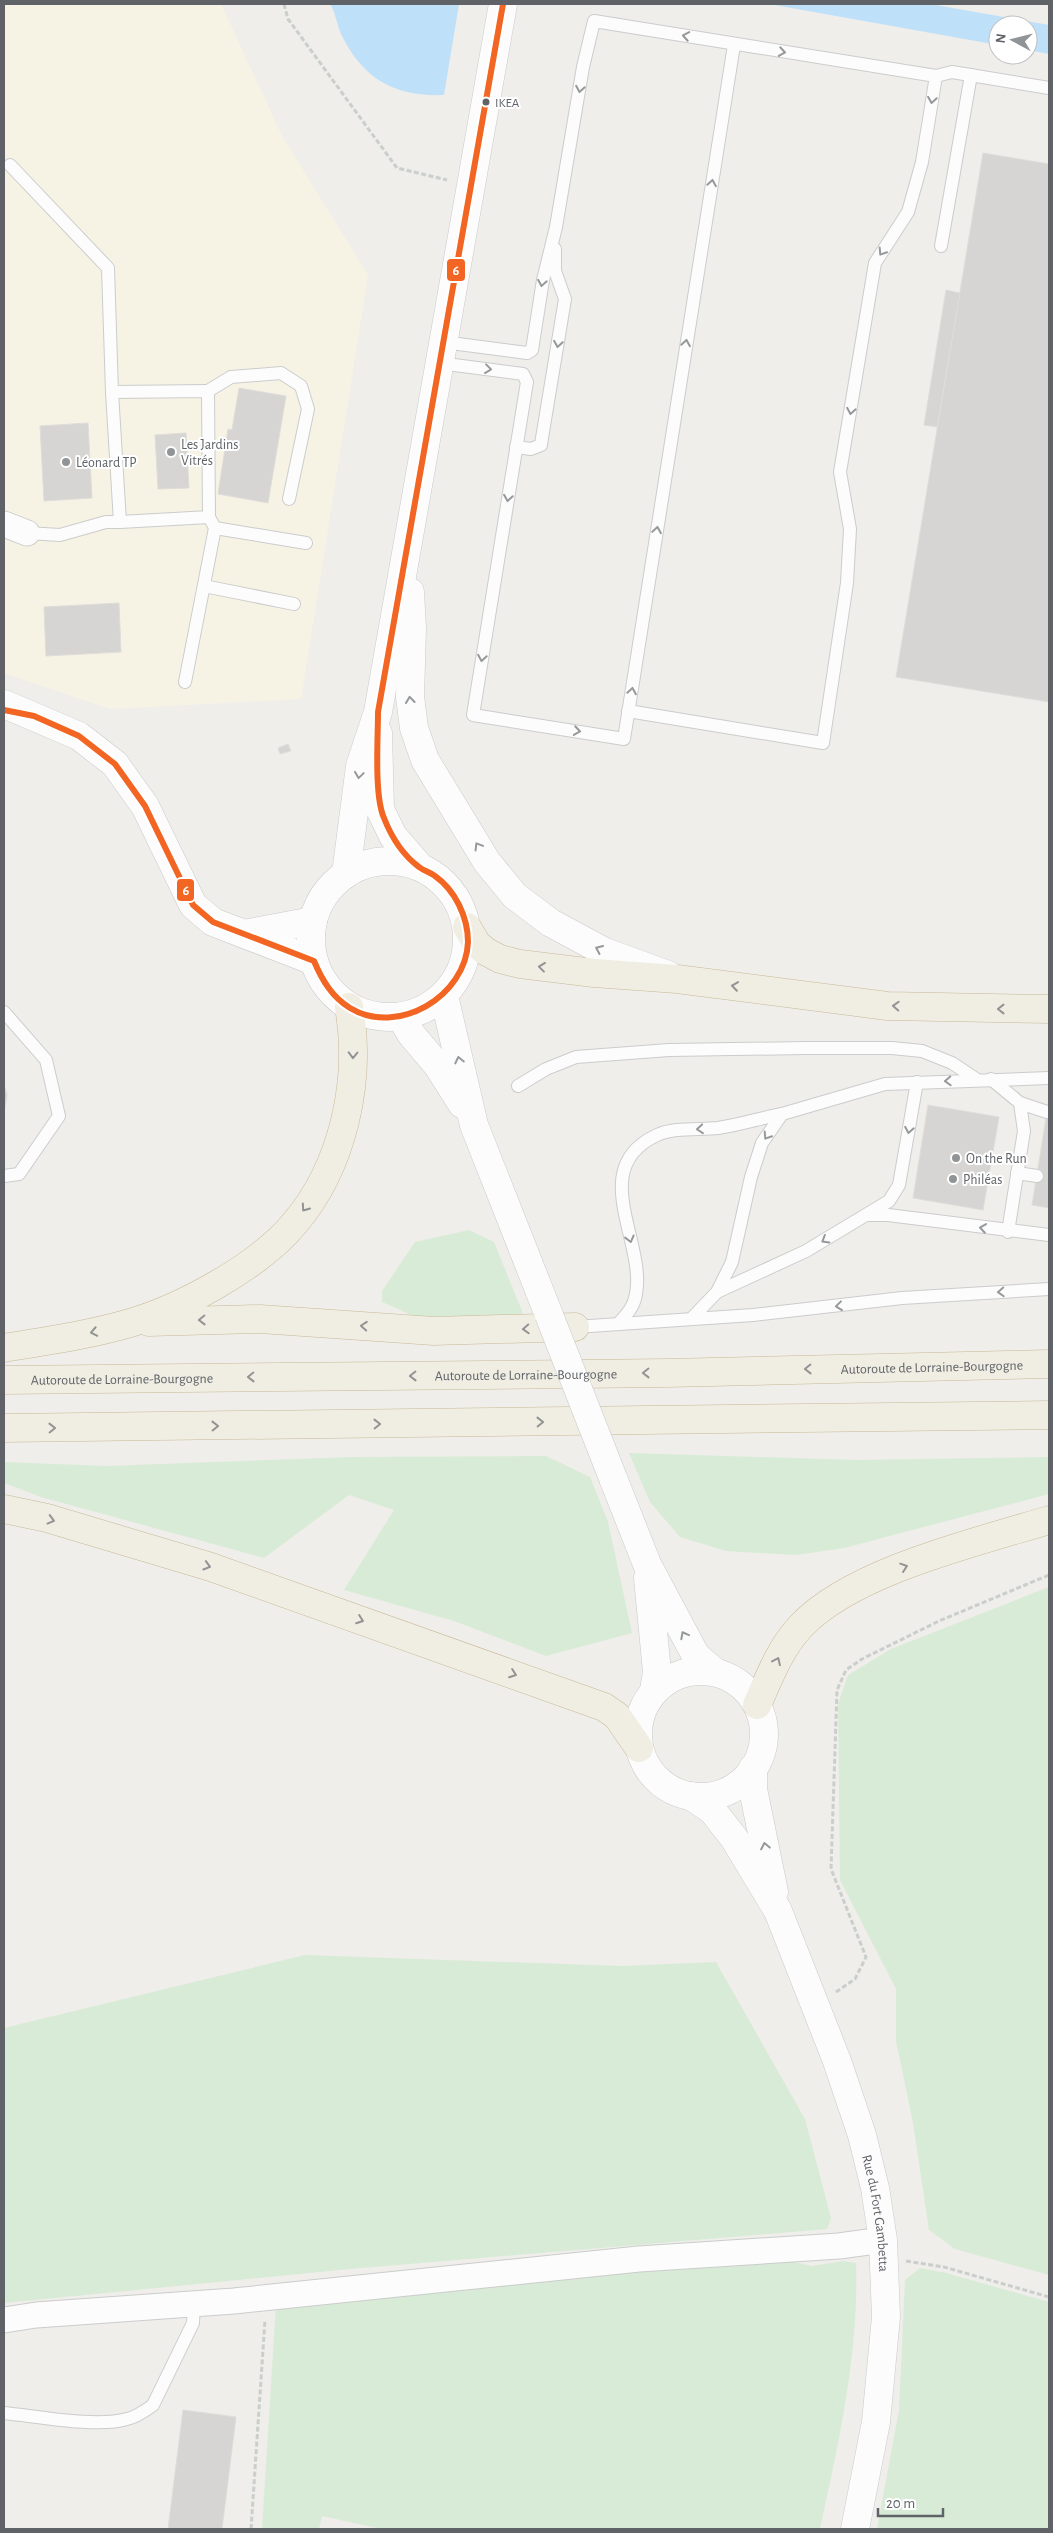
<svg xmlns="http://www.w3.org/2000/svg" width="1053" height="2533" font-family="'Alegreya Sans',sans-serif">
	<style>
		.commercial { fill: #f7f3e4 }
		.green { fill: #d8ebd6 }
		.water { fill: #bfe0f9 }
		.building { fill: #d6d5d3; stroke: #deddd9 }
		.lines { fill: none; stroke-linecap: round; stroke-linejoin: round }
		.lane-casing { stroke: #cbcccc; stroke-width: 14 }
		.street-casing { stroke: #cbcccc; stroke-width: 27 }
		.secondary-casing { stroke: #cacacb; stroke-width: 29 }
		.highway-casing { stroke: #c8b996; stroke-width: 29 }
		.path { stroke: #cacfcc; stroke-width: 3; stroke-dasharray: 5 2.5; stroke-linecap: butt }
		.lane { stroke: #fdfcfc; stroke-width: 12 }
		.street { stroke: #fdfcfc; stroke-width: 25 }
		.secondary { stroke: #fdfcfc; stroke-width: 28 }
		.highway { stroke: #f0ede3; stroke-width: 28 }
		.secondary-bridge-casing { stroke: #cacacb; stroke-width: 29; stroke-linecap: butt }
		.secondary-bridge { stroke: #fdfcfc; stroke-width: 28 }
		.bus-1-casing { stroke: #fff; stroke-width: 10 }
		.bus-1 { stroke: #f26522; stroke-width: 6 }
		.oneway { stroke: #96999c }
		.oneway2 { stroke: #929393 }
		.bus-dot { fill: #5f6368; stroke: #fff; stroke-width: 2 }
		.poi-dot { fill: #919496; stroke: #fff; stroke-width: 2 }
		.labels { text-anchor: middle; stroke-width: 4; stroke-linejoin: round; paint-order: stroke }
		.bus-label { font-size: 13px; fill: #5f6368; stroke: #fff; text-anchor: start }
		.poi-label { font-size: 14px; fill: #5f6368; stroke: #fff; text-anchor: start }
		.street-label { font-size: 14px; fill: #5f6368; stroke: #fff }
		.line-badge { stroke: #fff; stroke-width: 2 }
		.badge-label { font-size: 14px; text-anchor: middle; font-weight: bold; fill: #fff }
	</style>
	<rect width="100%" height="100%" fill="#efeeea"/>
	<path class="commercial" d="M4 4H221L282 136 368 275 301 699 110 709 4 673Z"/>
	<g class="green">
		<path d="M469 1230 494 1242 524 1316 416 1317 382 1302V1291L415 1242Z"/>
		<path d="M629 1453 857 1460 1049 1457V1494L844 1548 796 1555 726 1551 680 1537 650 1502Z"/>
		<path d="M546 1456 590 1477 608 1522 632 1633 546 1656 454 1621 344 1590 394 1510 349 1495 264 1558 41 1497 4 1483V1462L106 1466 352 1457Z"/>
		<path d="M1049 1587V2275L955 2249 929 2230 913 2123 896 2041V1989L840 1880 838 1704 848 1675 891 1649Z"/>
		<path d="M305 1955 621 1966 716 1962 805 2119 831 2218 827 2229 350 2269 4 2303V2028Z"/>
		<path d="M776 2258 812 2266 843 2261 856 2263C859 2353 839 2441 820 2529H381L322 2516 319 2529H262L276 2305Z"/>
		<path d="M920 2268 946 2273 1049 2302V2529H877L899 2410 905 2280Z"/>
	</g>
	<g class="water">
		<path d="M330 4H459L444 95C396 97 364 80 342 36 337 26 336 13 330 4Z"/>
		<path d="M769 4H930L1049 25V54L1028 50V25H998V45Z"/>
	</g>
	<g class="building">
		<path d="M983 153 1049 164V702L896 677Z"/>
		<path d="M946 290 960 293 937 427 924 425Z"/>
		<path d="M239 388 286 396 268 503 218 494 228 429 232 430Z"/>
		<path d="M88 423 92 498 44 501 40 426Z"/>
		<path d="M186 433 189 488 158 489 155 435Z"/>
		<path d="M119 603 121 652 46 656 44 607Z"/>
		<path d="M288 744 291 751 280 754 278 748Z"/>
		<path d="M4 1084 7 1095 4 1113Z"/>
		<path d="M1049 1100V1208L1032 1205Z"/>
		<path d="M928 1105 999 1117 983 1210 913 1198Z"/>
		<path d="M183 2410 236 2417 222 2529H168Z"/>
	</g>
	<g class="lines">
		<g class="lane-casing">
			<g id="lane">
				<path d="M936 76 952 72 1049 88"/>
				<path d="M10 165 108 268 112 392"/>
				<path d="M941 246 971 75"/>
				<path d="M443 342 527 353 532 350 543 280 556 227 583 67 594 21 936 76 922 162 908 212 875 263 840 472 850 529 847 583 823 743 628 711"/>
				<path d="M439 363 523 374 527 382 473 715 624 739 734 45"/>
				<path d="M208 391 231 377 281 373 301 386 308 409 289 499"/>
				<path d="M516 447 531 449 541 445 542 438 565 299 555 271V249"/>
				<path d="M215 528 306 543"/>
				<path d="M27 533 60 535 106 522H120L209 517 208 391 112 392 120 522"/>
				<path d="M204 586 294 604"/>
				<path d="M185 682 215 528 209 517"/>
				<path d="M4 1012 46 1060 59 1116 19 1174 4 1176"/>
				<path d="M991 1079 1020 1103 1047 1112"/>
				<path d="M518 1086 546 1069 576 1057 669 1050 805 1048H892L922 1051 952 1063 976 1079"/>
				<path d="M1017 1173 1037 1176"/>
				<path d="M868 1215H888L1049 1235"/>
				<path d="M1008 1232 1024 1131 1020 1103"/>
				<path d="M717 1292 806 1251 889 1201 899 1185 917 1082"/>
				<path d="M693 1317 717 1292 732 1262 751 1177 762 1143 782 1114 885 1084 1049 1078"/>
				<path d="M619 1323C627 1314 634 1307 636 1294 646 1241 586 1168 657 1135 674 1127 700 1130 718 1128 739 1125 761 1118 782 1114"/>
				<path d="M575 1327 753 1315 902 1298 1049 1289"/>
				<path d="M4 2413C36 2416 97 2428 127 2419 136 2417 145 2411 153 2405L193 2323 194 2304"/>
			</g>
		</g>
		<g class="street-casing">
			<g id="street">
				<path d="M4 524 27 533"/>
				<path d="M4 2320 36 2315 234 2301 639 2259 839 2246 883 2240"/>
			</g>
		</g>
		<g class="secondary-casing">
			<g id="secondary">
				<path d="M410 592 412 628 410 697 414 728 425 760 487 862 515 896 551 923 605 952 668 975"/>
				<path d="M4 704 79 736 115 764 145 806 193 905 213 922 314 961"/>
				<path d="M378 733 380 809 393 836 419 866"/>
				<circle cx="389" cy="939" r="78"/>
				<path d="M346 874 360 766 378 712 503 4"/>
				<path d="M244 934 313 921"/>
				<path d="M444 996 474 1125 549 1315"/>
				<path d="M401 1017 411 1034 438 1066 462 1104"/>
				<path d="M613 1478 647 1564 696 1656 715 1672"/>
				<path d="M648 1578 657 1672 654 1691"/>
				<circle cx="701" cy="1734" r="63"/>
				<path d="M753 1768V1789L774 1892"/>
				<path id="s1" d="M691 1796 712 1810 734 1838 778 1911 837 2061 862 2135 875 2188 883 2240 886 2317 876 2422 855 2529"/>
			</g>
		</g>
		<g class="highway-casing">
			<g id="highway">
				<path d="M467 927 477 944 485 951 500 959 520 964 594 973 677 979 887 1006 1049 1009"/>
				<path d="M149 1322 260 1319 434 1331 575 1327"/>
				<path d="M4 1348C46 1341 89 1335 130 1323 182 1308 259 1266 294 1224 343 1167 362 1081 349 1007"/>
				<path id="s2" d="M4 1380 668 1373 1049 1364"/>
				<path d="M4 1428 1049 1415"/>
				<path d="M4 1509 47 1518 211 1567 604 1707 617 1716 639 1748"/>
				<path d="M757 1705C769 1678 780 1648 801 1626 853 1571 977 1542 1049 1520"/>
			</g>
		</g>
		<g class="path">
			<path d="M284 4 288 19 397 168 447 180"/>
			<path d="M836 1992 855 1979 866 1957 831 1869 837 1690 846 1670 862 1659 939 1621 1049 1575"/>
			<path d="M906 2261 944 2267 1049 2297"/>
			<path d="M251 2529 265 2320"/>
		</g>
		<use href="#lane" class="lane"/>
		<use href="#street" class="street"/>
		<use href="#secondary" class="secondary"/>
		<use href="#highway" class="highway"/>
		<g class="secondary-bridge-casing">
			<path id="secondary-bridge" d="M549 1315 613 1478"/>
		</g>
		<use href="#secondary-bridge" class="secondary-bridge"/>
		<g class="bus-1-casing">
			<path id="bus-1" d="M4 710 34 716 79 736 115 764 145 806 193 905 213 922 314 961C322 980 332 997 350 1008 398 1037 466 996 468 942 468 917 455 890 435 876 430 872 424 871 419 867 403 855 391 836 384 818 374 795 378 739 378 712L503 4"/>
		</g>
		<use href="#bus-1" class="bus-1"/>
	</g>
	<defs><path id="oneway-chevron" d="M-2-3.5L2.5 0L-2 3.5" fill="none" stroke-width="1.6" stroke-linecap="round" stroke-linejoin="round" transform="scale(1.25)"/></defs>
	<g class="oneway">
		<use href="#oneway-chevron" transform="translate(686 36) rotate(-170)"/>
		<use href="#oneway-chevron" transform="translate(782 52) rotate(9)"/>
		<use href="#oneway-chevron" transform="translate(580 89) rotate(100)"/>
		<use href="#oneway-chevron" transform="translate(932 100) rotate(99)"/>
		<use href="#oneway-chevron" transform="translate(712 183) rotate(-81)"/>
		<use href="#oneway-chevron" transform="translate(882 252) rotate(123)"/>
		<use href="#oneway-chevron" transform="translate(542 283) rotate(100)"/>
		<use href="#oneway-chevron" transform="translate(686 343) rotate(-81)"/>
		<use href="#oneway-chevron" transform="translate(558 344) rotate(99)"/>
		<use href="#oneway-chevron" transform="translate(488 369) rotate(7)"/>
		<use href="#oneway-chevron" transform="translate(851 411) rotate(100)"/>
		<use href="#oneway-chevron" transform="translate(508 498) rotate(99)"/>
		<use href="#oneway-chevron" transform="translate(657 530) rotate(-81)"/>
		<use href="#oneway-chevron" transform="translate(482 658) rotate(99)"/>
		<use href="#oneway-chevron" transform="translate(632 691) rotate(-81)"/>
		<use href="#oneway-chevron" transform="translate(410 700) rotate(-96)"/>
		<use href="#oneway-chevron" transform="translate(577 731) rotate(9)"/>
		<use href="#oneway-chevron" transform="translate(359 775) rotate(98)"/>
		<use href="#oneway-chevron" transform="translate(478 846) rotate(-121)"/>
		<use href="#oneway-chevron" transform="translate(599 949) rotate(-156)"/>
		<use href="#oneway-chevron" transform="translate(459 1060) rotate(-103)"/>
		<use href="#oneway-chevron" transform="translate(948 1081) rotate(177)"/>
		<use href="#oneway-chevron" transform="translate(700 1129) rotate(175)"/>
		<use href="#oneway-chevron" transform="translate(909 1130) rotate(100)"/>
		<use href="#oneway-chevron" transform="translate(767 1136) rotate(123)"/>
		<use href="#oneway-chevron" transform="translate(983 1228) rotate(-172)"/>
		<use href="#oneway-chevron" transform="translate(630 1239) rotate(76)"/>
		<use href="#oneway-chevron" transform="translate(825 1240) rotate(149)"/>
		<use href="#oneway-chevron" transform="translate(1001 1292) rotate(177)"/>
		<use href="#oneway-chevron" transform="translate(839 1306) rotate(173)"/>
		<use href="#oneway-chevron" transform="translate(684 1635) rotate(-118)"/>
		<use href="#oneway-chevron" transform="translate(765 1846) rotate(-101)"/>
	</g>
	<g class="oneway2">
		<use href="#oneway-chevron" transform="translate(542 967) rotate(-173)"/>
		<use href="#oneway-chevron" transform="translate(735 986) rotate(-172)"/>
		<use href="#oneway-chevron" transform="translate(896 1006) rotate(-177)"/>
		<use href="#oneway-chevron" transform="translate(1001 1009) rotate(-180)"/>
		<use href="#oneway-chevron" transform="translate(353 1055) rotate(91)"/>
		<use href="#oneway-chevron" transform="translate(305 1208) rotate(125)"/>
		<use href="#oneway-chevron" transform="translate(202 1320) rotate(179)"/>
		<use href="#oneway-chevron" transform="translate(364 1326) rotate(-176)"/>
		<use href="#oneway-chevron" transform="translate(526 1329) rotate(177)"/>
		<use href="#oneway-chevron" transform="translate(94 1332) rotate(169)"/>
		<use href="#oneway-chevron" transform="translate(808 1369) rotate(179)"/>
		<use href="#oneway-chevron" transform="translate(646 1373) rotate(179)"/>
		<use href="#oneway-chevron" transform="translate(413 1376) rotate(179)"/>
		<use href="#oneway-chevron" transform="translate(251 1377) rotate(179)"/>
		<use href="#oneway-chevron" transform="translate(540 1422) rotate(-1)"/>
		<use href="#oneway-chevron" transform="translate(377 1424) rotate(-1)"/>
		<use href="#oneway-chevron" transform="translate(215 1426) rotate(-1)"/>
		<use href="#oneway-chevron" transform="translate(52 1428) rotate(-1)"/>
		<use href="#oneway-chevron" transform="translate(51 1520) rotate(15)"/>
		<use href="#oneway-chevron" transform="translate(207 1566) rotate(17)"/>
		<use href="#oneway-chevron" transform="translate(904 1567) rotate(-19)"/>
		<use href="#oneway-chevron" transform="translate(360 1620) rotate(20)"/>
		<use href="#oneway-chevron" transform="translate(777 1661) rotate(-65)"/>
		<use href="#oneway-chevron" transform="translate(513 1674) rotate(20)"/>
	</g>
	<circle class="bus-dot" cx="486" cy="102" r="4.5"/>
	<g class="poi-dot">
		<circle cx="171" cy="452" r="5"/>
		<circle cx="66" cy="462" r="5"/>
		<circle cx="956" cy="1158" r="5"/>
		<circle cx="953" cy="1179" r="5"/>
	</g>
	<g class="labels">
		<g class="bus-label">
			<text x="495" y="107">IKEA</text>
		</g>
		<g class="poi-label">
			<text x="181" y="449">Les Jardins<tspan x="181" dy="16">Vitrés</tspan></text>
			<text x="76" y="467">Léonard TP</text>
			<text x="966" y="1163">On the Run</text>
			<text x="963" y="1184">Philéas</text>
		</g>
		<g class="street-label">
			<text dy="5" stroke="none"><textPath href="#s2" startOffset="928">Autoroute de Lorraine-Bourgogne</textPath></text>
			<text dy="5" stroke="none"><textPath href="#s2" startOffset="522">Autoroute de Lorraine-Bourgogne</textPath></text>
			<text dy="5" stroke="none"><textPath href="#s2" startOffset="118">Autoroute de Lorraine-Bourgogne</textPath></text>
			<text dy="5" stroke="none"><textPath href="#s1" startOffset="465">Rue du Fort Gambetta</textPath></text>
		</g>
	</g>
	<g class="line-badge">
		<rect x="446" y="258" width="20" height="24" rx="5" fill="#f26522"/>
		<rect x="176" y="878" width="19" height="24" rx="5" fill="#f26522"/>
	</g>
	<g class="badge-label">
		<text x="456" y="275">6</text>
		<text x="186" y="895">6</text>
	</g>
	<rect width="1053" height="2533" fill="none" stroke="#5f6368" stroke-width="10"/>
	<g transform="translate(1013 40) rotate(277)"><circle r="24" fill="#ffffff" stroke="#bfc1c3"/>
	<path d="M0-4L9 19L0 12L-9 19Z" fill="#919496"/>
	<text y="-8" font-size="14" font-weight="bold" text-anchor="middle" fill="#5f6368">N</text>
	</g>
	<path d="M878 2508v8h65v-8" fill="none" stroke="#5f6368" stroke-width="2.5"/>
	<text x="886" y="2508" font-size="15" fill="#5f6368" stroke="#ffffff" stroke-width="4" paint-order="stroke">20 m</text>
</svg>
